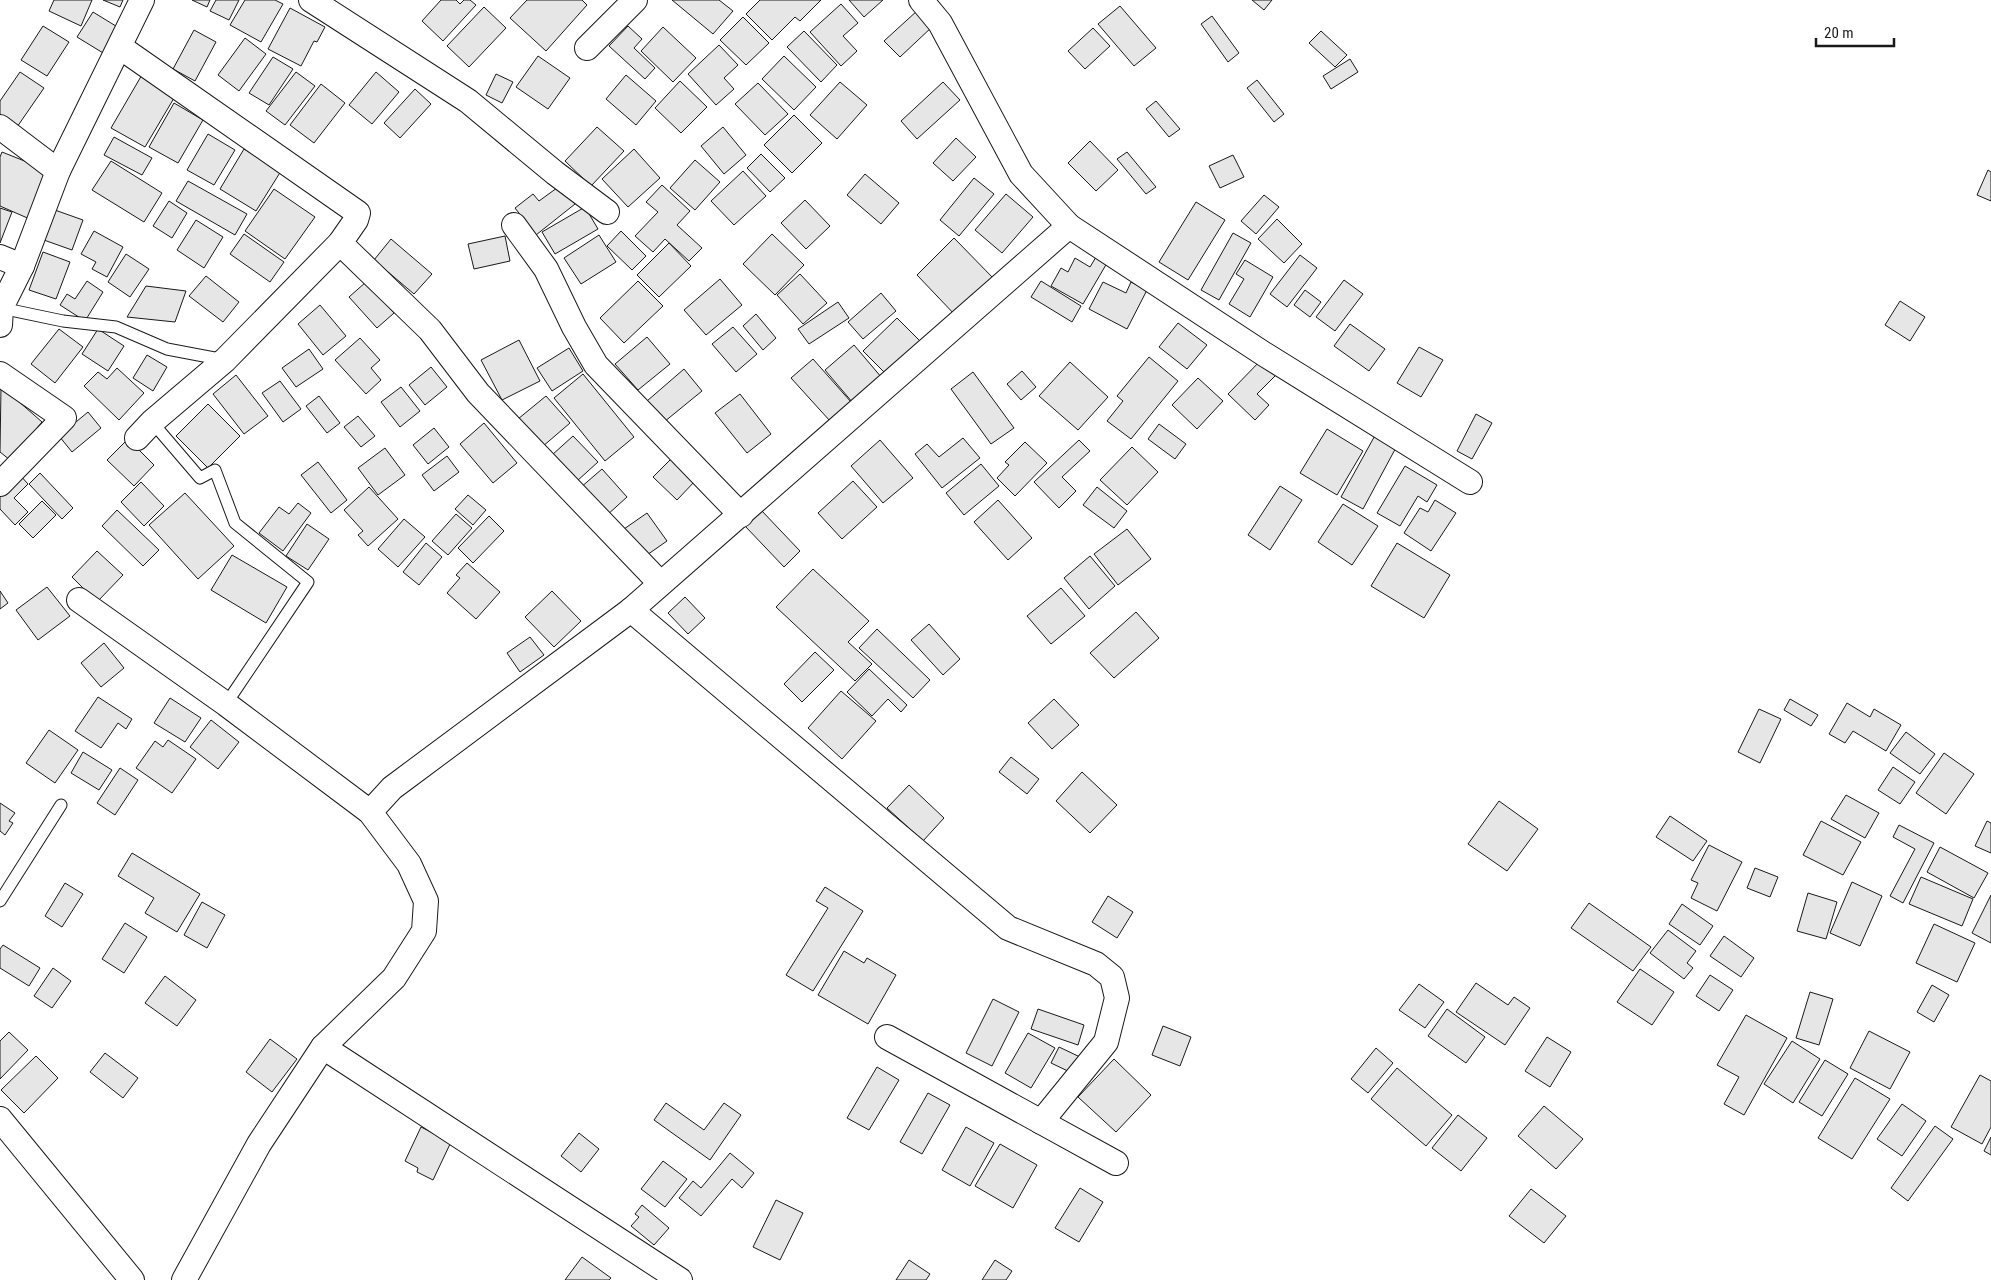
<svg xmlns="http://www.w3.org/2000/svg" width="1991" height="1280" font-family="'Roboto Condensed',sans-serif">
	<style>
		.building { fill: #e6e6e6; stroke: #1a1a1a }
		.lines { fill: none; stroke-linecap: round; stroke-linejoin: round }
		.lane-casing { stroke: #1a1a1a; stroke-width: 13 }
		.street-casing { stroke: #1a1a1a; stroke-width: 26 }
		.lane { stroke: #fff; stroke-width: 11 }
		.street { stroke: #fff; stroke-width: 24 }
	</style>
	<rect width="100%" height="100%" fill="#fff"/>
	<g class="building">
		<path d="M54 0H92L81 26 49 11Z"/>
		<path d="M103 0H123L120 7Z"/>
		<path d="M192 0H210L207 7Z"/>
		<path d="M216 0H239L229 20 210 11Z"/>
		<path d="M245 0H275L283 4 261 42 230 25Z"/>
		<path d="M441 0H456L460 4 464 0H470L476 5 443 41 422 21Z"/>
		<path d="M527 0H582L587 5 546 51 510 18Z"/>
		<path d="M672 0H719L733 11 713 34Z"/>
		<path d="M760 0H821L800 21 795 17 772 40 746 14Z"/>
		<path d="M849 0H883L864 17Z"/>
		<path d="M1252 0H1272L1264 10Z"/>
		<path d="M841 4 858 23 843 36 857 51 841 66 810 32Z"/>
		<path d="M1120 6 1156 48 1134 66 1098 24Z"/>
		<path d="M484 7 506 28 469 67 447 46Z"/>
		<path d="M290 8 325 27 317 42 314 41 301 66 268 49Z"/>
		<path d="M918 10 933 26 900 57 884 41Z"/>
		<path d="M93 12 124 31 108 56 77 37Z"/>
		<path d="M1212 16 1239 53 1228 62 1201 24Z"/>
		<path d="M743 17 769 43 746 65 720 40Z"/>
		<path d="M43 26 69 42 47 76 21 60Z"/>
		<path d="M628 26 642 39 634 48 655 68 645 79 609 46Z"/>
		<path d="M663 27 696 58 673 82 641 51Z"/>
		<path d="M1093 28 1110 46 1085 69 1068 51Z"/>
		<path d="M194 30 216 42 195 81 173 69Z"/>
		<path d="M804 31 837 65 821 82 787 47Z"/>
		<path d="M1321 31 1347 55 1335 67 1309 43Z"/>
		<path d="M245 38 266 54 239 91 218 75Z"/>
		<path d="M719 45 738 65 724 78 734 89 716 105 688 74Z"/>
		<path d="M538 56 570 78 548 109 516 87Z"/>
		<path d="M784 56 816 87 794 110 762 79Z"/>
		<path d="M273 57 293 69 269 105 249 93Z"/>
		<path d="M1350 59 1358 72 1331 89 1323 76Z"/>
		<path d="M20 72 44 88 17 127 0 115V101Z"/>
		<path d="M296 72 315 86 285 125 266 111Z"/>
		<path d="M376 72 399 92 372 124 349 105Z"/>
		<path d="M143 73 177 93 145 147 111 128Z"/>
		<path d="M496 74 513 82 502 103 486 95Z"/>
		<path d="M626 75 656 101 636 125 606 99Z"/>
		<path d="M1257 80 1284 114 1274 122 1247 88Z"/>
		<path d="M680 81 707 107 681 133 655 108Z"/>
		<path d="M840 82 867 105 837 139 810 115Z"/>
		<path d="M943 82 960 100 917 139 901 121Z"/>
		<path d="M758 83 788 114 765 135 735 104Z"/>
		<path d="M321 84 345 103 314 143 290 125Z"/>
		<path d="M415 89 431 104 400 138 384 123Z"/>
		<path d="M1156 101 1180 129 1169 137 1146 109Z"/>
		<path d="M174 103 203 120 178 163 149 147Z"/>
		<path d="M794 115 822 143 792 173 764 145Z"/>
		<path d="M597 127 624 151 591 186 565 161Z"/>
		<path d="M723 127 746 155 724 174 701 146Z"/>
		<path d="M208 134 235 150 214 185 187 170Z"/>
		<path d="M114 137 152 158 142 175 104 155Z"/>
		<path d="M956 138 976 157 953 181 933 163Z"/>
		<path d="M1090 141 1118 170 1096 191 1068 163Z"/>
		<path d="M244 149 281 171 256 211 220 189Z"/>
		<path d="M634 149 660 178 628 207 602 179Z"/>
		<path d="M2 152 52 172 32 220 0 206V157Z"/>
		<path d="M1127 152 1156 187 1146 194 1117 159Z"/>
		<path d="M761 154 785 178 770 192 747 168Z"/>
		<path d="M1233 155 1244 177 1220 188 1209 166Z"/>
		<path d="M695 160 720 182 695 210 670 188Z"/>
		<path d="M111 161 162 193 144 222 92 190Z"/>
		<path d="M1988 170 1991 172V201L1977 195Z"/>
		<path d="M743 171 766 196 734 225 711 201Z"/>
		<path d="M865 174 899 203 881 224 847 195Z"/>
		<path d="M974 178 994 194 959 236 940 220Z"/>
		<path d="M188 181 247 214 235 235 176 201Z"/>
		<path d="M561 185 575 204 536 235 515 208 533 194 539 201Z"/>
		<path d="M662 185 690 211 677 225 702 248 689 261 665 239 653 252 635 236 658 212 646 202Z"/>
		<path d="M274 189 315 217 285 259 245 231Z"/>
		<path d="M1006 194 1033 217 1002 253 975 230Z"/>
		<path d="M1264 195 1279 207 1256 234 1241 221Z"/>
		<path d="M805 200 830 226 806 249 781 223Z"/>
		<path d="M169 201 187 213 172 238 153 226Z"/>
		<path d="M1196 202 1225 220 1188 280 1159 262Z"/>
		<path d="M585 207 598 229 555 254 542 232Z"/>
		<path d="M0 208 12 212 0 243Z"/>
		<path d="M52 209 83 220 72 250 41 239Z"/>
		<path d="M1277 219 1302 244 1284 263 1258 239Z"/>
		<path d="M196 220 223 237 204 268 177 250Z"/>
		<path d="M94 231 123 247 107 277 92 269 96 262 81 254Z"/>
		<path d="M621 231 646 256 632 270 607 246Z"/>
		<path d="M1233 233 1251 243 1219 300 1201 290Z"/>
		<path d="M244 234 284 262 270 282 230 254Z"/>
		<path d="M772 234 804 265 775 295 743 264Z"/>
		<path d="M599 235 616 262 581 284 564 258Z"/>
		<path d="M505 236 510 261 474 269 468 244Z"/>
		<path d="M954 238 995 280 957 317 917 275Z"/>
		<path d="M391 239 432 274 414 294 374 260Z"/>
		<path d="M669 243 691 266 659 297 637 275Z"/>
		<path d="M43 252 70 262 56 299 29 290Z"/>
		<path d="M126 254 149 269 130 297 108 282Z"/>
		<path d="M1300 255 1317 268 1287 307 1270 294Z"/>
		<path d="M1096 257 1107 263 1083 304 1051 286 1061 268 1068 272 1075 258 1090 267Z"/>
		<path d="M1245 260 1273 277 1250 317 1229 304 1244 279 1236 274Z"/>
		<path d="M800 274 827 303 803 324 777 295Z"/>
		<path d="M206 276 239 302 223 322 189 296Z"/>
		<path d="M720 279 742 305 706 335 684 310Z"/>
		<path d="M1344 280 1363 294 1335 331 1316 317Z"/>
		<path d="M87 281 103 292 85 321 60 305 67 294 75 299Z"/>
		<path d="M638 281 663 306 624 343 600 318Z"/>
		<path d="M1041 281 1081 306 1072 322 1031 297Z"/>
		<path d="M366 282 394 313 377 328 349 297Z"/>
		<path d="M1103 282 1126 293 1131 282 1147 290 1127 329 1089 309Z"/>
		<path d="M146 286 186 291 175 322 127 317Z"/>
		<path d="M1305 290 1321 302 1310 317 1294 305Z"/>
		<path d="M881 293 896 311 863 339 848 322Z"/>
		<path d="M1900 301 1925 317 1910 341 1885 325Z"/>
		<path d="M838 302 849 318 809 344 798 329Z"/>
		<path d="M320 305 346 336 323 355 298 324Z"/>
		<path d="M756 314 776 338 763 350 743 326Z"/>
		<path d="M897 318 920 341 886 374 863 351Z"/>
		<path d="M1178 323 1207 345 1187 369 1159 347Z"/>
		<path d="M1350 324 1385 349 1369 371 1334 346Z"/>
		<path d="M733 327 757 354 736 372 712 344Z"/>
		<path d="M59 329 83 347 55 383 31 364Z"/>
		<path d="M98 329 124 346 108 371 82 354Z"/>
		<path d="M647 337 670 364 638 390 615 364Z"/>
		<path d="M360 338 380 360 371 368 381 380 366 394 335 360Z"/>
		<path d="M519 340 540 381 502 400 481 360Z"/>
		<path d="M854 345 882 378 853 403 825 370Z"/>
		<path d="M1419 347 1443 360 1421 397 1397 383Z"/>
		<path d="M569 348 583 371 552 391 537 368Z"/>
		<path d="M309 349 323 369 296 387 282 368Z"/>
		<path d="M147 355 167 367 153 391 133 378Z"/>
		<path d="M1149 357 1178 381 1131 439 1107 421 1123 401 1117 396Z"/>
		<path d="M1263 358 1278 373 1257 394 1269 405 1255 420 1228 394Z"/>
		<path d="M813 359 851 402 830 421 791 378Z"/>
		<path d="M1070 362 1108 397 1078 430 1039 396Z"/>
		<path d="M431 367 447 387 425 405 409 385Z"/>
		<path d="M117 368 144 393 119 420 84 386 98 372 107 379Z"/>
		<path d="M684 369 702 391 664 422 647 401Z"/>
		<path d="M1022 371 1036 387 1021 400 1007 384Z"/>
		<path d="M973 372 1014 428 991 444 951 389Z"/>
		<path d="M583 374 634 437 605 461 554 398Z"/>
		<path d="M236 375 268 416 244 434 213 394Z"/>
		<path d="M1198 378 1223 401 1197 429 1172 405Z"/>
		<path d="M280 381 301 409 283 422 262 393Z"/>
		<path d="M1 386 42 422 10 460 0 452Z"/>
		<path d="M401 387 420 411 400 427 381 402Z"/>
		<path d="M740 394 771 434 747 453 715 413Z"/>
		<path d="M319 396 340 423 327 433 306 406Z"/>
		<path d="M546 396 570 423 542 447 518 419Z"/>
		<path d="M208 404 240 436 208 468 176 436Z"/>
		<path d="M88 412 101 428 72 452 59 436Z"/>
		<path d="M1476 414 1492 423 1472 459 1457 451Z"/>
		<path d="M358 416 375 436 361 447 344 427Z"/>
		<path d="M484 423 517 463 493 483 460 444Z"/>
		<path d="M1159 424 1186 444 1175 459 1148 439Z"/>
		<path d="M434 428 449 447 428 464 413 445Z"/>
		<path d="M1327 429 1363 451 1337 495 1300 473Z"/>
		<path d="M1378 430 1399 442 1363 509 1341 497Z"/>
		<path d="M573 436 598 462 577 481 552 455Z"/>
		<path d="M963 438 980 458 942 488 915 454 927 444 939 457Z"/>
		<path d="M128 439 154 465 134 486 107 460Z"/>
		<path d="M880 440 913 478 883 503 851 466Z"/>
		<path d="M1079 440 1090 451 1062 477 1076 491 1059 508 1034 482Z"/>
		<path d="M1025 442 1047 463 1015 496 997 478 1009 465 1005 462Z"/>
		<path d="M1132 447 1158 472 1127 505 1100 480Z"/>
		<path d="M385 448 405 475 378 495 358 468Z"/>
		<path d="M447 456 459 472 434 491 422 475Z"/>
		<path d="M672 458 696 480 677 500 653 477Z"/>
		<path d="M318 462 347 500 331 513 301 475Z"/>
		<path d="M981 464 999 486 964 515 946 493Z"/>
		<path d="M1405 466 1437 485 1427 502 1418 496 1400 526 1377 513Z"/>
		<path d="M602 469 627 497 606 516 580 488Z"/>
		<path d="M40 473 73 508 62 519 29 484Z"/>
		<path d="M19 474 28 484 14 498 28 512 15 525 0 509V493Z"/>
		<path d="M853 481 877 507 842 539 818 513Z"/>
		<path d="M141 482 164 506 144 526 121 502Z"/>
		<path d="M1280 486 1302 500 1270 550 1248 535Z"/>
		<path d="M369 487 398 519 368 546 358 535 363 531 344 510Z"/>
		<path d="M1097 487 1127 511 1114 528 1083 505Z"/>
		<path d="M185 493 234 546 198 579 149 525Z"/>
		<path d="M468 495 486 510 473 525 455 509Z"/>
		<path d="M998 500 1032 538 1008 560 974 522Z"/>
		<path d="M1435 500 1456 513 1431 551 1404 533 1420 508 1428 512Z"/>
		<path d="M42 501 56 515 33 538 19 524Z"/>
		<path d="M298 503 311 513 283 551 259 533 279 507 289 514Z"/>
		<path d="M1343 504 1378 526 1352 565 1318 542Z"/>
		<path d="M117 510 159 550 143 566 102 526Z"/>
		<path d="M761 510 800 551 784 567 745 526Z"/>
		<path d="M647 513 667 541 644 557 624 529Z"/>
		<path d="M456 514 472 528 448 555 432 541Z"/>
		<path d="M489 516 504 531 473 563 458 548Z"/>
		<path d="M404 519 425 537 398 567 378 549Z"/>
		<path d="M307 524 329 539 308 570 286 556Z"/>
		<path d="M1127 529 1151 559 1118 585 1094 554Z"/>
		<path d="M426 543 442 557 419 585 403 572Z"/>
		<path d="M1397 543 1450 575 1424 618 1371 586Z"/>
		<path d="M97 551 123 575 97 602 72 577Z"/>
		<path d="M232 555 287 587 266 623 211 590Z"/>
		<path d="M1090 556 1115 586 1089 609 1064 578Z"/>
		<path d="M467 563 500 592 476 619 447 593 460 578 456 575Z"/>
		<path d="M813 569 869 621 848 642 872 664 855 681 776 607Z"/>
		<path d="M47 587 70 616 38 640 16 610Z"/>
		<path d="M1061 588 1085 616 1051 644 1027 616Z"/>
		<path d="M0 591 8 603 0 609Z"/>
		<path d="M552 591 581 621 554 647 525 617Z"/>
		<path d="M685 597 705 618 688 634 668 613Z"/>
		<path d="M1136 612 1159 638 1114 678 1090 653Z"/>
		<path d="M929 624 960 659 943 675 911 640Z"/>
		<path d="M877 629 930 680 913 698 859 648Z"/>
		<path d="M530 637 544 655 520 672 507 653Z"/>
		<path d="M104 643 124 668 101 687 81 663Z"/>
		<path d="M815 652 834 670 802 702 784 684Z"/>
		<path d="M869 669 907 705 901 712 888 699 872 716 847 692Z"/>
		<path d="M841 691 876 721 842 759 808 728Z"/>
		<path d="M98 697 132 719 126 729 118 723 101 748 75 731Z"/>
		<path d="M170 698 201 718 185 742 154 723Z"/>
		<path d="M1054 699 1079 725 1052 749 1028 723Z"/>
		<path d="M1790 699 1818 715 1811 726 1784 710Z"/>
		<path d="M1847 703 1870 717 1874 709 1901 725 1886 751 1853 731 1845 743 1829 734Z"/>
		<path d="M1759 709 1781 719 1760 763 1738 752Z"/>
		<path d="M211 720 239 742 218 769 190 747Z"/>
		<path d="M49 730 78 750 55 783 26 763Z"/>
		<path d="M1906 732 1935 754 1920 774 1890 753Z"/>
		<path d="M168 740 196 759 172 793 136 768 155 741 163 747Z"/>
		<path d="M83 752 112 770 99 790 71 773Z"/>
		<path d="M1944 753 1974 774 1946 814 1916 793Z"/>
		<path d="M1011 757 1039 779 1027 794 999 772Z"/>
		<path d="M1893 767 1915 782 1900 804 1878 790Z"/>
		<path d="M120 768 138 780 115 815 97 803Z"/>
		<path d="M1082 772 1117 805 1090 833 1056 801Z"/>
		<path d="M909 785 944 818 923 841 887 808Z"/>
		<path d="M1846 795 1879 813 1865 838 1831 819Z"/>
		<path d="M1499 801 1538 829 1507 871 1468 844Z"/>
		<path d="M0 803 15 813 9 821 13 823 5 835 0 831Z"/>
		<path d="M1670 816 1707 841 1693 861 1656 837Z"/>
		<path d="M1821 821 1861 842 1843 875 1803 855Z"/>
		<path d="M1987 821 1991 823V853L1975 846Z"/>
		<path d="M1899 825 1934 843 1903 903 1890 896 1915 849 1893 837Z"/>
		<path d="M1709 845 1742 862 1717 911 1691 898 1698 883 1691 880Z"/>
		<path d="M1940 847 1988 873 1974 898 1927 872Z"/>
		<path d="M132 853 200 894 177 932 145 913 154 898 118 876Z"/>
		<path d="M1755 868 1778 877 1770 897 1747 888Z"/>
		<path d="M1921 877 1973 899 1962 926 1909 904Z"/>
		<path d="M1852 882 1882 896 1860 946 1830 933Z"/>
		<path d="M65 883 83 894 62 927 45 916Z"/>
		<path d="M825 887 863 911 813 991 786 975 828 908 816 901Z"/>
		<path d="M1808 893 1837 902 1826 939 1797 931Z"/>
		<path d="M1991 895V943L1972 933Z"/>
		<path d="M1108 896 1133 912 1117 938 1092 922Z"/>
		<path d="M202 902 225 915 207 948 184 935Z"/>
		<path d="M1589 903 1651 947 1633 971 1571 928Z"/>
		<path d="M1682 904 1713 926 1700 945 1669 924Z"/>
		<path d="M125 923 147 937 124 973 102 959Z"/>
		<path d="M1934 924 1975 943 1957 982 1916 963Z"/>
		<path d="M1668 930 1696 951 1687 963 1693 968 1684 979 1650 953Z"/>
		<path d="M1724 936 1754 958 1741 977 1710 956Z"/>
		<path d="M3 945 40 968 29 986 0 968V949Z"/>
		<path d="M844 951 864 963 867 958 896 975 868 1024 818 995Z"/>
		<path d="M53 968 71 981 52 1008 34 996Z"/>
		<path d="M1640 969 1674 992 1652 1025 1617 1002Z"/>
		<path d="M1710 975 1733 990 1719 1011 1696 996Z"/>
		<path d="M165 976 196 1000 177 1026 145 1003Z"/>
		<path d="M1476 983 1508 1005 1514 997 1530 1008 1505 1045 1456 1012Z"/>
		<path d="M1419 984 1444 1002 1425 1028 1399 1010Z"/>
		<path d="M1932 985 1949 995 1934 1022 1917 1012Z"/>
		<path d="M1810 992 1833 999 1819 1045 1796 1038Z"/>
		<path d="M993 999 1019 1012 992 1066 966 1053Z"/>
		<path d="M1038 1009 1084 1025 1078 1045 1031 1029Z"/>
		<path d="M1447 1009 1485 1037 1466 1063 1428 1036Z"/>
		<path d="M1746 1015 1787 1038 1744 1115 1724 1104 1739 1077 1717 1065Z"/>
		<path d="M1163 1026 1191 1037 1180 1066 1152 1055Z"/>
		<path d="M1869 1031 1910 1052 1890 1089 1850 1068Z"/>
		<path d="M9 1032 28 1050 0 1079V1041Z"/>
		<path d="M1028 1033 1055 1048 1031 1088 1005 1073Z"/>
		<path d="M1547 1037 1571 1052 1550 1087 1525 1071Z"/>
		<path d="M270 1039 297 1059 272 1092 246 1072Z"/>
		<path d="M1792 1041 1820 1059 1793 1103 1764 1084Z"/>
		<path d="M1059 1047 1080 1057 1072 1073 1051 1063Z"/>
		<path d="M1376 1048 1393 1063 1368 1093 1351 1079Z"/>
		<path d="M105 1053 138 1078 123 1098 90 1072Z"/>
		<path d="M36 1056 58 1078 24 1113 1 1090Z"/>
		<path d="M1114 1059 1151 1095 1116 1132 1078 1097Z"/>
		<path d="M1825 1060 1848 1074 1822 1116 1799 1102Z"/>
		<path d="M877 1067 899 1080 869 1130 847 1118Z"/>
		<path d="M1397 1068 1452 1115 1426 1146 1371 1099Z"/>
		<path d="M1980 1075 1991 1081V1127L1982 1144 1951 1127Z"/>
		<path d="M1855 1078 1890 1099 1852 1159 1818 1138Z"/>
		<path d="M928 1093 950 1105 922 1154 900 1142Z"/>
		<path d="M666 1103 704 1130 724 1103 741 1115 710 1160 654 1120Z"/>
		<path d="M1902 1104 1926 1121 1902 1156 1877 1139Z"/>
		<path d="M1544 1106 1583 1139 1556 1169 1518 1136Z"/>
		<path d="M1458 1115 1487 1138 1461 1171 1432 1148Z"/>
		<path d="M1935 1126 1953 1139 1908 1201 1891 1188Z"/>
		<path d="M421 1127 451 1142 433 1180 417 1172 418 1168 405 1161Z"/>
		<path d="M966 1127 994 1143 970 1186 942 1170Z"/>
		<path d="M579 1133 599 1149 581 1172 561 1156Z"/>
		<path d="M1991 1137V1155L1984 1151Z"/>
		<path d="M1000 1144 1037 1165 1013 1208 975 1186Z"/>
		<path d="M730 1153 754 1173 742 1188 732 1179 701 1216 679 1198 693 1181 701 1188Z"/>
		<path d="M663 1161 687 1179 665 1207 641 1189Z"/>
		<path d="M1080 1188 1103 1202 1079 1242 1055 1228Z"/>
		<path d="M1531 1189 1566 1216 1544 1243 1509 1216Z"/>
		<path d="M776 1200 803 1213 780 1260 753 1247Z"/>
		<path d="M642 1205 669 1228 654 1245 631 1226 639 1217 635 1214Z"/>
		<path d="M582 1257 611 1278 609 1280H565Z"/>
		<path d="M909 1260 930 1274 926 1280H896Z"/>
		<path d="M995 1260 1012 1271 1006 1280H982Z"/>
	</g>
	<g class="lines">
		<g class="lane-casing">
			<g id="lane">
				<path d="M1 308 63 321 116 327 167 349 225 360"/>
				<path d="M152 422 200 478 215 470 235 523 308 582 226 704"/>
				<path d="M0 901 61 805"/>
			</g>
		</g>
		<g class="street-casing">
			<g id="street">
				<path d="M311 0 468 101 555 173 607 212"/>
				<path d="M921 0 940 23 1021 174 1069 226 1264 354 1470 482"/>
				<path d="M120 47 358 213 356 220 340 243 225 360 152 422 137 438"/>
				<path d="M587 48 635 0"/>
				<path d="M0 127 58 171"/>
				<path d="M514 225 546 269 574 327 596 365 741 515"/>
				<path d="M340 243 430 330 478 393 660 583"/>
				<path d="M0 257 22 266"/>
				<path d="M0 325 1 308 22 266 58 171 142 0"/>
				<path d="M0 374 64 418 0 484"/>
				<path d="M79 600 226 704 370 812 409 864 426 901 424 931 394 978 323 1047 259 1144 184 1280"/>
				<path d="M631 610 1008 928 1096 964 1112 977 1117 998 1106 1042 1041 1122"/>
				<path d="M370 812 392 788 631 610 1069 226"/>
				<path d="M887 1037 1116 1163"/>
				<path d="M323 1047 680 1280"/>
				<path d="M0 1119 132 1280"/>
			</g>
		</g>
		<use href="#lane" class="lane"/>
		<use href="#street" class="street"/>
	</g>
	<path d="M1816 38v8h78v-8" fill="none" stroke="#1a1a1a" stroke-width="2.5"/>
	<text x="1824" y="38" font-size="15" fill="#1a1a1a" stroke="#ffffff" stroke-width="4" paint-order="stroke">20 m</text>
</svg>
